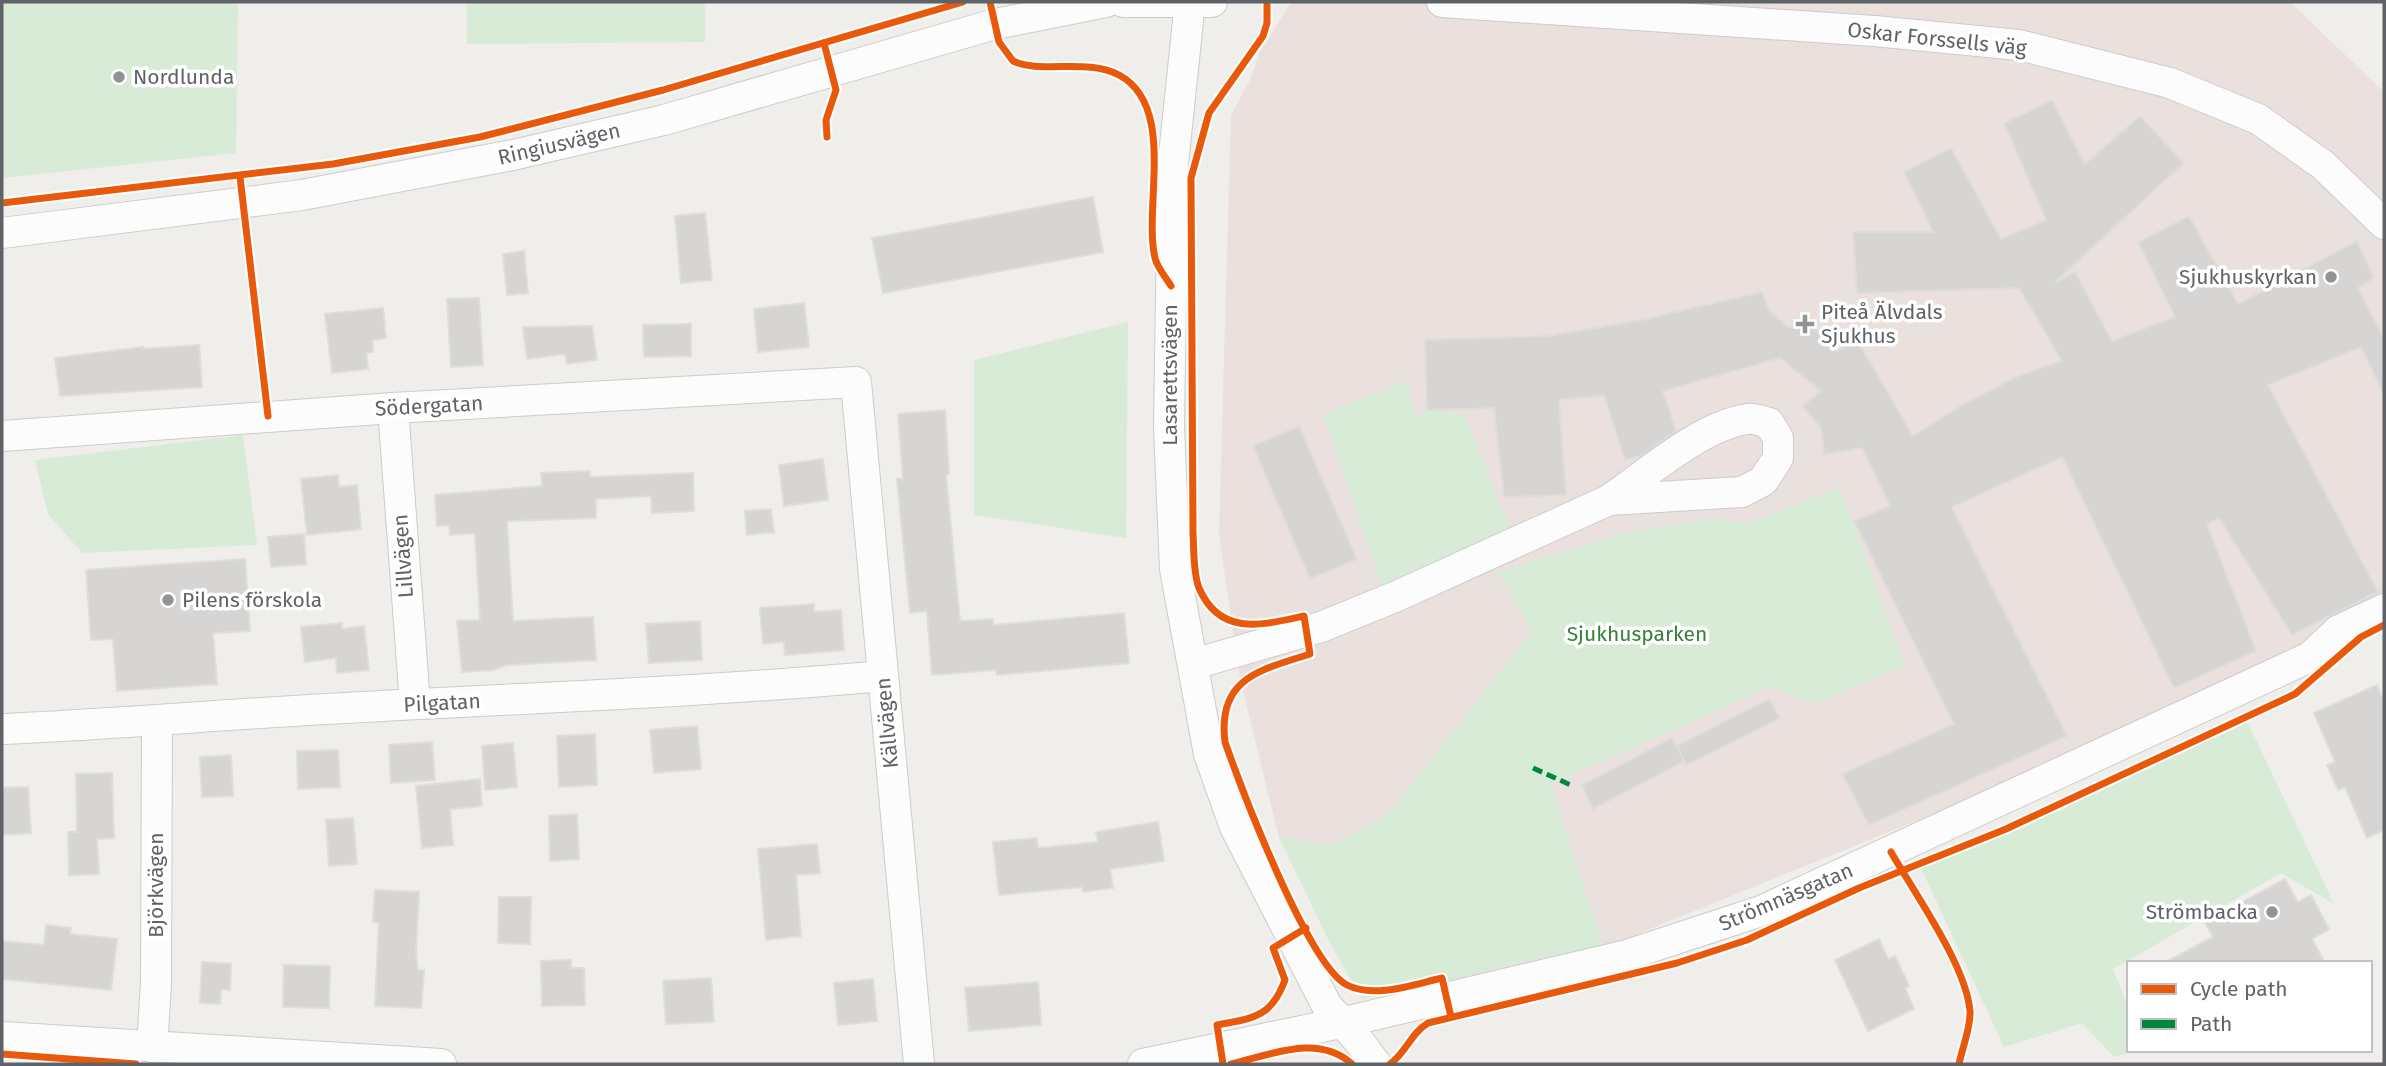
<svg xmlns="http://www.w3.org/2000/svg" width="2386" height="1066" font-family="'Fira Sans',sans-serif">
	<style>
		.medical { fill: #eae0de }
		.green { fill: #d8ebd6 }
		.building { fill: #d6d5d3; stroke: #deddd9; stroke-width: 2 }
		.lines { fill: none; stroke-linecap: round; stroke-linejoin: round }
		.minor-casing { stroke: #cbcccc; stroke-width: 32 }
		.minor { stroke: #fdfcfc; stroke-width: 30 }
		.quiet { stroke: #00873e; stroke-width: 5; stroke-dasharray: 10 5; stroke-linecap: butt }
		.cycleway-casing { stroke: #fff; stroke-width: 11 }
		.cycleway { stroke: #e8590c; stroke-width: 7 }
		.poi-dot { fill: #919496; stroke: #fff; stroke-width: 2.5 }
		.labels { text-anchor: middle; stroke-width: 7; stroke-linejoin: round; paint-order: stroke }
		.street-label { font-size: 21px; fill: #5f6368; stroke: #fff }
		.poi-label { font-size: 21px; fill: #5f6368; stroke: #fff; text-anchor: start }
		.park-label { font-size: 21px; fill: #348238; stroke: #fff }
	</style>
	<rect width="100%" height="100%" fill="#efeeea"/>
	<path class="medical" d="M1291 2H2290L2384 92V612L2034 773 1603 948 1362 999 1329 941 1279 837 1240 679 1219 534 1231 115 1250 80 1260 52Z"/>
	<g class="green">
		<path d="M2 2H238L236 153 2 178Z"/>
		<path d="M467 2H705V42L467 44Z"/>
		<path d="M1128 322 1126 538 974 515V360Z"/>
		<path d="M1408 381 1415 416 1427 410 1465 415 1510 529 1382 586 1323 414Z"/>
		<path d="M243 435 257 545 82 553 48 514 35 460Z"/>
		<path d="M1840 487 1905 665 1813 704 1771 687 1551 784 1602 945 1362 999 1329 941 1279 837 1330 846 1388 814 1532 631 1498 572 1626 532 1712 519 1749 523Z"/>
		<path d="M2248 723 2334 904 2281 873 2113 969 2129 1010V1050H2140L2114 1057 2082 1023 2004 1047 1920 866Z"/>
	</g>
	<g class="building">
		<path d="M2052 100 2085 164 2140 116 2184 163 2055 282 2075 272 2112 341 2175 317 2138 242 2189 216 2238 304 2357 241 2374 278 2358 288 2384 339V395L2361 347 2268 385 2378 592 2292 635 2219 518 2207 524 2256 651 2174 688 2062 457 1952 507 2067 736 1869 825 1842 774 1954 724 1854 521 1890 506 1862 448 1824 454 1821 428 1802 406 1821 391 1780 358 1663 391 1676 431 1640 456 1625 460 1604 395 1559 400 1566 495 1504 497 1494 408 1427 410 1425 340 1548 336 1642 320 1762 292 1769 310 1789 328 1808 319 1836 352 1856 338 1913 436 1967 402 2018 376 2062 361 2019 288 1857 293 1853 232H1933L1904 172 1951 148 2001 239 2046 220 2004 123Z"/>
		<path d="M1093 197 1103 252 883 293 872 238Z"/>
		<path d="M705 213 712 280 681 283 675 216Z"/>
		<path d="M524 251 528 293 507 295 503 254Z"/>
		<path d="M479 298 483 365 451 367 447 299Z"/>
		<path d="M804 303 809 347 758 352 754 309Z"/>
		<path d="M383 308 386 338 372 340 373 352 366 353 368 369 332 373 325 314Z"/>
		<path d="M691 324V356L644 357 643 325Z"/>
		<path d="M592 326 597 360 567 364 565 354 527 359 523 327Z"/>
		<path d="M199 345 202 387 60 396 55 358 143 347V349Z"/>
		<path d="M945 410 949 474 946 475 960 621 993 619V625L1124 613 1129 663 997 675 996 670 932 675 927 611 910 613 897 479H903L898 414Z"/>
		<path d="M1299 426 1357 559 1310 579 1253 446Z"/>
		<path d="M823 459 828 500 784 506 779 465Z"/>
		<path d="M590 471V477L693 473 694 511 652 513 651 496 596 499V518L507 521 513 621 593 617 596 660 506 665 494 670 462 672 457 621 480 620 475 533 450 535 449 525 437 526 435 495 542 486 541 473Z"/>
		<path d="M338 475 339 487 357 485 361 529 307 535 301 479Z"/>
		<path d="M771 509 774 532 747 535 745 511Z"/>
		<path d="M304 534 306 564 271 567 268 537Z"/>
		<path d="M245 559 250 631 213 633 217 684 117 691 113 639 91 640 86 570Z"/>
		<path d="M814 604V612L841 610 844 650 785 655 784 642 763 644 760 608Z"/>
		<path d="M700 621 702 660 649 663 646 624Z"/>
		<path d="M342 623V629L364 626 369 670 337 673 336 658 305 662 301 627Z"/>
		<path d="M2377 685 2384 702V830L2367 838 2345 787 2338 790 2327 765 2335 762 2314 713Z"/>
		<path d="M1769 699 1780 718 1686 765 1677 746Z"/>
		<path d="M697 726 701 769 654 773 650 730Z"/>
		<path d="M595 734 597 785 559 787 557 736Z"/>
		<path d="M1672 738 1684 761 1593 809 1582 785Z"/>
		<path d="M432 742 435 780 391 783 389 745Z"/>
		<path d="M513 743 517 787 485 790 482 746Z"/>
		<path d="M338 750 340 787 298 789 297 751Z"/>
		<path d="M231 755 233 796 202 797 200 757Z"/>
		<path d="M112 773 114 838 97 839 99 874 69 875 68 832H77L76 774Z"/>
		<path d="M480 779 482 806 450 809 453 845 422 848 416 786Z"/>
		<path d="M28 787 31 833 2 835V788Z"/>
		<path d="M577 814 579 859 550 861 549 816Z"/>
		<path d="M353 818 357 864 329 866 326 820Z"/>
		<path d="M1158 822 1164 861 1110 869 1113 888 1083 892 1082 887 999 895 993 842 1037 838 1038 848 1098 842 1096 832Z"/>
		<path d="M817 844 820 873 796 875 801 936 766 940 758 849Z"/>
		<path d="M2285 879 2298 902 2311 895 2329 929 2312 939 2325 963H2164L2213 937 2205 922Z"/>
		<path d="M375 890 419 892 416 951 418 970H424L421 1008 375 1006 379 923 373 922Z"/>
		<path d="M499 897H531L530 944 498 943Z"/>
		<path d="M46 925 71 928 70 934 117 939 111 990 2 979V941L44 945Z"/>
		<path d="M1879 939 1888 959 1895 956 1909 986 1905 988 1914 1009 1868 1031 1835 960Z"/>
		<path d="M571 960V968H584L585 1005 542 1006 541 961Z"/>
		<path d="M202 962 231 964 230 990 221 989 220 1004 200 1003Z"/>
		<path d="M284 965 330 966 329 1008 283 1007Z"/>
		<path d="M711 978 714 1022 666 1024 663 981Z"/>
		<path d="M873 979 877 1021 838 1025 834 983Z"/>
		<path d="M1038 982 1041 1025 969 1031 965 988Z"/>
	</g>
	<g class="lines">
		<g class="minor-casing">
			<g id="minor">
				<path d="M1123 2H1212"/>
				<path d="M1190 2 1173 164 1169 427 1175 569 1209 754 1235 827 1327 1006 1358 1040 1376 1064"/>
				<path d="M1442 2 1874 31 2019 45 2170 83 2258 119 2323 165 2384 224"/>
				<path d="M2 233 302 195 513 155 664 120 995 24 1106 2"/>
				<path d="M393 408 415 704"/>
				<path d="M2 436 393 408 856 382 919 1064"/>
				<path d="M1194 664 1321 627 1397 596 1609 500 1742 492 1763 481 1778 458V438L1769 423C1762 421 1754 418 1747 419 1701 426 1648 473 1609 500"/>
				<path d="M2 729C116 724 230 714 345 708 524 698 704 692 883 676"/>
				<path d="M2 1037 441 1064"/>
				<path d="M152 1047 156 984 157 722"/>
				<path d="M1143 1064 1340 1023 1627 955 1761 911 2310 657 2339 630 2384 609"/>
			</g>
		</g>
		<use href="#minor" class="minor"/>
		<path class="quiet" d="M1533 768 1573 786"/>
		<g class="cycleway-casing">
			<g id="cycleway">
				<path d="M990 2 999 42 1013 61C1040 74 1088 58 1119 75 1177 106 1143 207 1155 258 1157 267 1166 278 1171 286"/>
				<path d="M1267 2V23L1263 36 1209 113 1191 178 1193 533C1194 549 1193 573 1199 588 1220 637 1263 625 1304 616L1310 654C1260 670 1217 678 1225 742 1241 788 1308 965 1347 985 1374 999 1415 984 1442 978L1451 1017"/>
				<path d="M824 43 836 90 826 120 827 137"/>
				<path d="M240 177 268 416"/>
				<path d="M2 203 333 164 480 137 663 90 963 2"/>
				<path d="M1891 852C1915 894 1966 965 1970 1011 1971 1027 1962 1049 1959 1064"/>
				<path d="M2 1054 136 1064"/>
				<path d="M1223 1064 1217 1025C1253 1018 1271 1018 1285 980L1273 948 1306 928"/>
				<path d="M1231 1064C1270 1055 1318 1033 1352 1064"/>
				<path d="M1390 1064C1407 1052 1410 1034 1428 1023L1677 963 1747 940 1859 888 2006 829 2295 694 2361 637 2384 625"/>
			</g>
		</g>
		<use href="#cycleway" class="cycleway"/>
	</g>
	<g class="poi-dot">
		<circle cx="119" cy="77" r="7"/>
		<circle cx="2331" cy="277" r="7"/>
		<path d="M1801.5 313.5h7v7h7v7h-7v7h-7v-7h-7v-7h7z"/>
		<circle cx="168" cy="600" r="7"/>
		<circle cx="2272" cy="912" r="7"/>
	</g>
	<g class="labels">
		<g class="street-label">
			<text transform="translate(1937 39) rotate(6)" y="7">Oskar Forssells väg</text>
			<text transform="translate(559 144) rotate(-13)" y="7">Ringiusvägen</text>
			<text transform="translate(1170 375) rotate(-90)" y="7">Lasarettsvägen</text>
			<text transform="translate(429 406) rotate(-3)" y="7">Södergatan</text>
			<text transform="translate(403 556) rotate(-94)" y="7">Lillvägen</text>
			<text transform="translate(442 703) rotate(-3)" y="7">Pilgatan</text>
			<text transform="translate(887 723) rotate(-95)" y="7">Källvägen</text>
			<text transform="translate(156 885) rotate(-90)" y="7">Björkvägen</text>
			<text transform="translate(1786 897) rotate(-23)" y="7">Strömnäsgatan</text>
		</g>
		<g class="poi-label">
			<text x="133" y="84">Nordlunda</text>
			<text x="2317" y="284" text-anchor="end">Sjukhuskyrkan</text>
			<text x="1821" y="319">Piteå Älvdals<tspan x="1821" dy="24">Sjukhus</tspan></text>
			<text x="182" y="607">Pilens förskola</text>
			<text x="2258" y="919" text-anchor="end">Strömbacka</text>
		</g>
		<g class="park-label">
			<text x="1637" y="641">Sjukhusparken</text>
		</g>
	</g>
	<rect width="2386" height="1066" fill="none" stroke="#5f6368" stroke-width="7"/>
	<rect x="2127" y="961" width="245" height="91" fill="#ffffff" stroke="#bfc1c3" stroke-width="2"/>
	<rect x="2141" y="984" width="35" height="10" fill="#e8590c" stroke="#bfc1c3" stroke-width="2"/>
	<text x="2190" y="996" font-size="21" fill="#5f6368">Cycle path</text>
	<rect x="2141" y="1019" width="35" height="10" fill="#00873e" stroke="#bfc1c3" stroke-width="2"/>
	<text x="2190" y="1031" font-size="21" fill="#5f6368">Path</text>
</svg>
